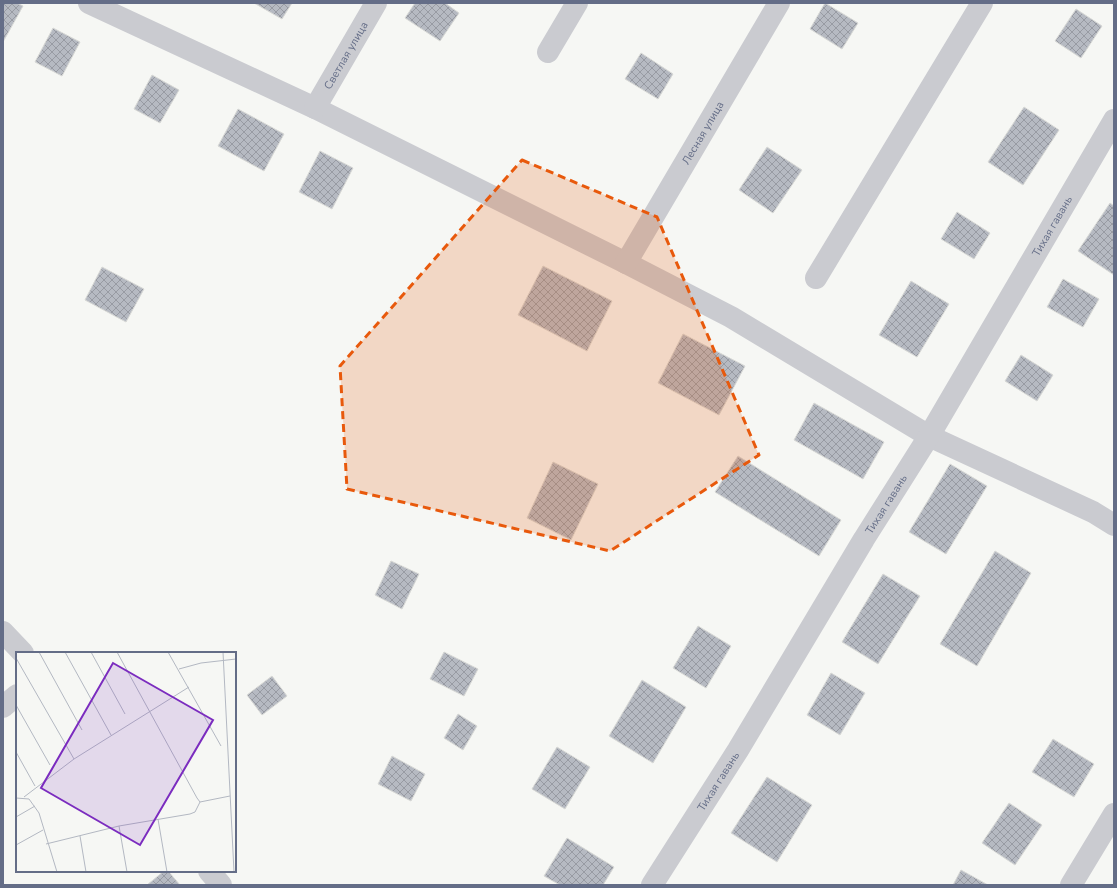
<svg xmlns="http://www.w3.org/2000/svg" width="1117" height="888" font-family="'Nunito Sans',sans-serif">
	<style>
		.building { fill: url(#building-cross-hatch); stroke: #d8d9d6 }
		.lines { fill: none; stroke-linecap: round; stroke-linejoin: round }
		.street { stroke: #cacbd0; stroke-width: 22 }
		.marked { fill: #e8590c; fill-opacity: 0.2; stroke: #e8590c; stroke-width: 3; stroke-dasharray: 8 5; stroke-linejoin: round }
		.labels { text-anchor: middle; stroke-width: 4; stroke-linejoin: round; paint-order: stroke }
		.street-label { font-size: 11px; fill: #646d87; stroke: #fff }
		.inset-road { fill: none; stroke: #b3b8c2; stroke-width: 1 }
		.view { fill: #7b2cbf; fill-opacity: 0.15; stroke: #7b2cbf; stroke-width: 2 }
		.inset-edge { fill: none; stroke: #646d87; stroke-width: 2 }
	</style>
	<defs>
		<pattern id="building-cross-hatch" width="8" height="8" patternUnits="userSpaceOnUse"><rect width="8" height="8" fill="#b6bac2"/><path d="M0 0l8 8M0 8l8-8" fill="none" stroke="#989ba3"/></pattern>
	</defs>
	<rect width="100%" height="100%" fill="#f6f7f4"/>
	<g class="building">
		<path d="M3 3H17L23 6 3 42Z"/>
		<path d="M254 3H292L282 19Z"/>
		<path d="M415 3H445L459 13 440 41 405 18Z"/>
		<path d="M825 3 858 23 842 49 810 29Z"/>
		<path d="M1076 9 1102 26 1081 58 1055 41Z"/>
		<path d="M53 28 80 42 62 76 35 62Z"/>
		<path d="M641 53 673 74 658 99 625 79Z"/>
		<path d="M152 75 179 90 160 123 134 109Z"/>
		<path d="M1024 107 1059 130 1023 185 988 162Z"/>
		<path d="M238 109 284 134 264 171 218 146Z"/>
		<path d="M767 147 802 170 773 213 739 190Z"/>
		<path d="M320 151 353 168 332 209 299 192Z"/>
		<path d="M1110 203 1114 206V275L1078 251Z"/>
		<path d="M957 212 990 233 974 259 941 239Z"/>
		<path d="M543 266 612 301 587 351 518 315Z"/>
		<path d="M102 267 144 289 126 322 85 300Z"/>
		<path d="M1063 279 1099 299 1083 327 1047 307Z"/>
		<path d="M911 281 949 304 917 357 879 335Z"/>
		<path d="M683 334 745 366 719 415 658 383Z"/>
		<path d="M1021 355 1053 375 1037 401 1005 381Z"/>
		<path d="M814 403 884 442 863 479 794 440Z"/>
		<path d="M738 456 841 520 819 556 715 492Z"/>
		<path d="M553 462 598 484 571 540 527 518Z"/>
		<path d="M950 464 987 486 946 554 909 532Z"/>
		<path d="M995 551 1031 573 977 666 940 644Z"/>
		<path d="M391 561 419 574 402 609 375 595Z"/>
		<path d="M883 574 920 596 878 664 842 642Z"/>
		<path d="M698 626 731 646 706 688 673 668Z"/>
		<path d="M444 652 478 669 464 696 430 679Z"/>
		<path d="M831 673 865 693 840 735 807 715Z"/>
		<path d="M272 676 287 696 262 715 247 695Z"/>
		<path d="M642 680 686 707 653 763 609 736Z"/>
		<path d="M458 714 477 726 463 750 444 738Z"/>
		<path d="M1053 739 1094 764 1074 797 1032 772Z"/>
		<path d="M557 747 590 767 565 809 532 789Z"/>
		<path d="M392 756 425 774 411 801 378 784Z"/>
		<path d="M767 777 812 805 777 862 731 833Z"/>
		<path d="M1009 803 1042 825 1015 865 982 843Z"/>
		<path d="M567 838 614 867 603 885H560L544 876Z"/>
		<path d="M961 870 988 885H953Z"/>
		<path d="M164 871H168L180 885H147Z"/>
	</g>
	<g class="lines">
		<g class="street">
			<path d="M89 3 315 108 626 263 731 317 929 436 1093 512 1114 525"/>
			<path d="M548 52 577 3"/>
			<path id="s1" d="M315 108 376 3"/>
			<path id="s2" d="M626 263 779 3"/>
			<path d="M816 278 982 3"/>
			<path d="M3 632 23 653"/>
			<path d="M3 707 17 695"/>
			<path d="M209 871 221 885"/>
			<path id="s3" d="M652 885 738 750 864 539 929 436 1114 120"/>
			<path d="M1071 885 1114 814"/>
		</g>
	</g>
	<path class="marked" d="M522 160 657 217 759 455 610 551 347 489 340 366Z"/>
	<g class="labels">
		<g class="street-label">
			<text dy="4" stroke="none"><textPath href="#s1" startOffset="61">Светлая улица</textPath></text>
			<text dy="4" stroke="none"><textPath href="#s2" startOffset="151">Лесная улица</textPath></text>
			<text dy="4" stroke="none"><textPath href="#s3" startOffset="771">Тихая гавань</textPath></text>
			<text dy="4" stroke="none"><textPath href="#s3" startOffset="447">Тихая гавань</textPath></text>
			<text dy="4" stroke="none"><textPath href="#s3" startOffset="123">Тихая гавань</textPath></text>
		</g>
	</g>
	<g transform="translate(16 652)">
		<rect width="220" height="220" fill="#f6f7f4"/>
		<path class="inset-road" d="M23 0 66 78M49 0 95 83M75 0 109 62M101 0 181 146 184 150 214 144M152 0 205 94M207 0 218 220M0 6 58 107M163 17 185 11 220 7M0 53 34 113M0 100 19 134M8 145 58 107 173 35M0 146 13 147 23 161 41 220M0 165 19 154M142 167 151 220M103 174 111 220M64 184 70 220M30 192 103 174 174 162 179 160 184 150M0 193 27 178"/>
		<path class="view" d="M97 11 197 68 124 193 25 136Z"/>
		<rect width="220" height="220" class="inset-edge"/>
	</g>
	<rect width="1117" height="888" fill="none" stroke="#646d87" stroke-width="8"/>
</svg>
